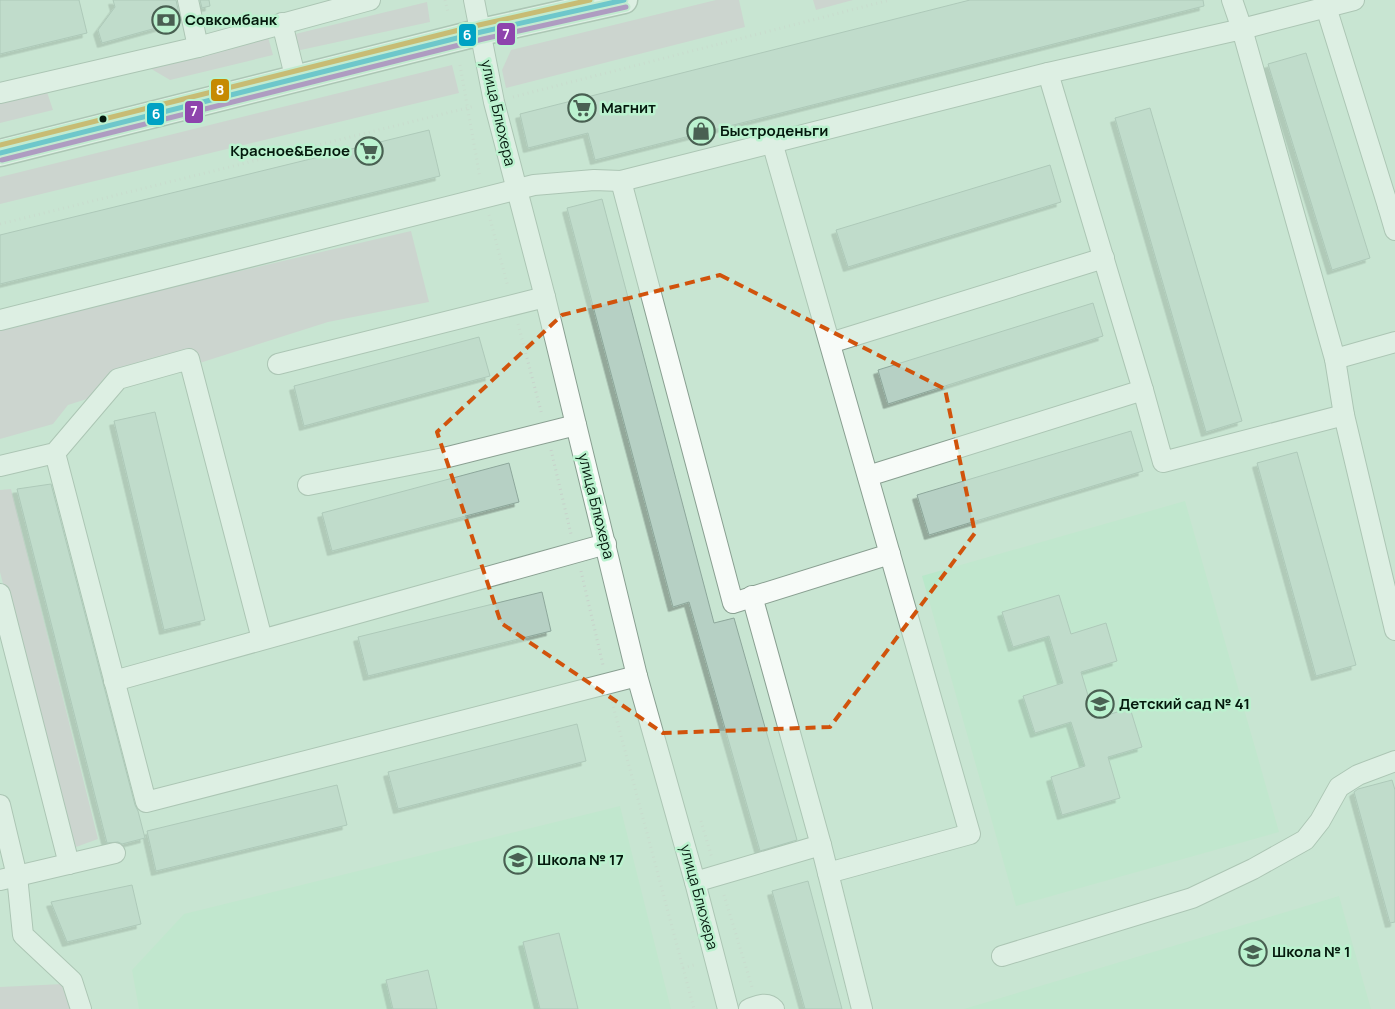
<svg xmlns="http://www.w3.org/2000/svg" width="1395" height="1009" font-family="Manrope,sans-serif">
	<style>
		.built { fill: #b9e8ca }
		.green { fill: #d0c2cc }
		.building { fill: #b6d0c4; stroke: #8da79b; filter: url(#shadow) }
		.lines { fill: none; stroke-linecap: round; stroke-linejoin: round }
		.minor-casing { stroke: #899f91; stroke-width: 22 }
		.major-casing { stroke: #899f91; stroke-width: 29 }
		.path { stroke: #c7d1ca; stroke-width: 3; stroke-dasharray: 1 4; stroke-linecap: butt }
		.minor { stroke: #f7fbf8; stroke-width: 20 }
		.major { stroke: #f7fbf8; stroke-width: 26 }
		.bus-1-casing { stroke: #bbf2cf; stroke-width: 9 }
		.bus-2-casing { stroke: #bbf2cf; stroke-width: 9 }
		.bus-3-casing { stroke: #bbf2cf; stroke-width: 9 }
		.bus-1 { stroke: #00a2c4; stroke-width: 5 }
		.bus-2 { stroke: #8e44ad; stroke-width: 5 }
		.bus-3 { stroke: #c68a03; stroke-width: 5 }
		.marked { fill: none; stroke: #d1530c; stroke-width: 4; stroke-dasharray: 10 6; stroke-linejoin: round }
		.bus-dot { fill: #04190d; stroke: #bbf2cf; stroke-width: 2 }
		.labels { text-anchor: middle; stroke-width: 5; stroke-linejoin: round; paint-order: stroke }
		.poi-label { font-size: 15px; font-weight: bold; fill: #04190d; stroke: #bbf2cf; text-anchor: start }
		.street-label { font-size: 15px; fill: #04190d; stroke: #bbf2cf }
		.line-badge { stroke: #bbf2cf; stroke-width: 2 }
		.badge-label { font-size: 14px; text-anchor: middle; font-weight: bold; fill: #fff }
	</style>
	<defs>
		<filter id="shadow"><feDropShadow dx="-4.5" dy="4.5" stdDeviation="0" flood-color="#0004"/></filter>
	</defs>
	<rect width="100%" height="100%" fill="#c8e5d2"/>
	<g class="built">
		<path d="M1185 501 1279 832 1016 906 922 576Z"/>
		<path d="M620 806 671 1009H139L132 970 184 914Z"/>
		<path d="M1339 896 1371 1009H964Z"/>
	</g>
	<g class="green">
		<path d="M716 0H739L745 27 506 88 502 70 511 50Z"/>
		<path d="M813 0H853L816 10Z"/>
		<path d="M427 2 430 22 296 51 287 36Z"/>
		<path d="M268 37 273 55 170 80 148 67Z"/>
		<path d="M452 65 459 93 0 204V177Z"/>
		<path d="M47 92 53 110 0 123V103Z"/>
		<path d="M411 231 429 302 328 322 68 405 53 424 0 439V327Z"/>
		<path d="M11 489 98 839 76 847 45 749 0 572V490Z"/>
		<path d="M63 984 70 1009H0V987Z"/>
	</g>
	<g class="building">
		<path d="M0 0H79L87 33 0 54Z"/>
		<path d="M113 0H176L179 14 172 15 174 23 102 43 98 30 115 7Z"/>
		<path d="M200 0H209L210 6 202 8Z"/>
		<path d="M970 0H1203L1204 6 595 160 588 133 528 148 520 114Z"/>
		<path d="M1306 53 1370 258 1332 270 1268 64Z"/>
		<path d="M1150 108 1242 421 1206 432 1115 118Z"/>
		<path d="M429 130 440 176 0 284V235Z"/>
		<path d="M1050 165 1061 202 848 267 836 230Z"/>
		<path d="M602 199 714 623 734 618 797 840 760 851 689 602 673 607 567 208Z"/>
		<path d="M1093 303 1103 336 888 404 878 370Z"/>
		<path d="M479 337 490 376 304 426 294 386Z"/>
		<path d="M155 412 205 620 164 630 114 421Z"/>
		<path d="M1131 431 1143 471 929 535 917 495Z"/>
		<path d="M1297 452 1356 665 1316 676 1257 463Z"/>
		<path d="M509 463 519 502 332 551 322 513Z"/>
		<path d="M51 484 135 805 138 811 145 838 122 844 118 842 107 843 17 489Z"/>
		<path d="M542 592 551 631 368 676 358 637Z"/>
		<path d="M1059 595 1071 634 1106 623 1117 661 1081 672 1095 719 1130 708 1142 747 1108 757 1120 798 1062 815 1051 777 1085 766 1071 722 1035 733 1023 696 1063 683 1049 636 1013 647 1002 612Z"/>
		<path d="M577 724 586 761 398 809 388 772Z"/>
		<path d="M1392 780 1395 790V922L1390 923 1354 792 1358 789Z"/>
		<path d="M337 785 347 825 156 871 147 831Z"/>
		<path d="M808 881 842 1009H805L772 891Z"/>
		<path d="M132 885 141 924 67 942 51 902Z"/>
		<path d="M559 933 578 1009H540L523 942Z"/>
		<path d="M428 970 437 1009H393L386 980Z"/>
	</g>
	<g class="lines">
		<g class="minor-casing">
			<g id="minor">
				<path d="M188 0 198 47"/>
				<path d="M474 0 494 102 545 297 637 676 695 882 728 1009"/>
				<path d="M1232 0 1242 29 1354 0"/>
				<path d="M1326 7 1388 206 1395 205"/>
				<path d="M282 23 296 80"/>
				<path d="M0 93 198 47 370 0"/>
				<path d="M621 181 733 603 890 554"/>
				<path d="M1388 206 1395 230"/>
				<path d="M0 320 534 185 594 180 621 181 1048 73 1242 29 1335 359 1344 415 1395 630"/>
				<path d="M830 343 1104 258"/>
				<path d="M1335 359 1395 342"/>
				<path d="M278 364 545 297"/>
				<path d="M1143 390 1163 462 1344 415"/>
				<path d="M55 453 146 802 637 676"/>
				<path d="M0 466 55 453 118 379 189 359 262 639"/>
				<path d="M868 476 1143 390 1048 73"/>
				<path d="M308 485 444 458 576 425"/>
				<path d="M0 594 69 864"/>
				<path d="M752 596 821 845"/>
				<path d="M114 681 606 544"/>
				<path d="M0 805 17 876 23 935 72 981 81 1009"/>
				<path d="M828 873 862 1009"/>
				<path d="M0 880 115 853"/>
				<path d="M695 882 821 845 828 873 970 834 772 142"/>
				<path d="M1002 956 1192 898 1253 869 1305 840 1320 821 1339 787 1358 775 1395 761"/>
				<path d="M749 1009C757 1006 767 1001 774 1009"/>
			</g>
		</g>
		<g class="major-casing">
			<path id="major" d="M0 153 481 32 624 0"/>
		</g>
		<g class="path">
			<path d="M445 0 448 12"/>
			<path d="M460 65 480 178"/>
			<path d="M513 97 890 0"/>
			<path d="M489 215 508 287"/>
			<path d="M0 224 475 106"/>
			<path d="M518 324 542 415"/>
			<path d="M551 450 571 534"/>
			<path d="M581 571 603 665"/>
			<path d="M612 702 694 1009"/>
			<path d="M701 821 712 858"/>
			<path d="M724 895 752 987"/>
			<path d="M683 968 697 964"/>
		</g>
		<use href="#minor" class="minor"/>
		<use href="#major" class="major"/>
		<g class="bus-1-casing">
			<path id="bus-1" d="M0 153 481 32 624 0"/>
		</g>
		<g class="bus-2-casing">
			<path id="bus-2" d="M2 160 483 39 626 7"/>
		</g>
		<g class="bus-3-casing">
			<path id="bus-3" d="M0 145 479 25 590 0"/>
		</g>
		<use href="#bus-1" class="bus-1"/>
		<use href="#bus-2" class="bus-2"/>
		<use href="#bus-3" class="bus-3"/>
	</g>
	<path d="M0 0H1395V1009H0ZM720 275 945 389 975 533 830 727 663 733 501 623 437 432 562 315Z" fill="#c8e5d2" fill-opacity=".55" fill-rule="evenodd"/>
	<path class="marked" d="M720 275 945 389 975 533 830 727 663 733 501 623 437 432 562 315Z"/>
	<defs>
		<g id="bank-ring" transform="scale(1.4375)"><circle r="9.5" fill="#bbf2cf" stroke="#496052" stroke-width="1.5"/><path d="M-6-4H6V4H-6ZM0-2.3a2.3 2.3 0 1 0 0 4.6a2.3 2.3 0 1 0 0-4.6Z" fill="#496052"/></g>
		<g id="supermarket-ring" transform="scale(1.4375)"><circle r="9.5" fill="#bbf2cf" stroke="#496052" stroke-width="1.5"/><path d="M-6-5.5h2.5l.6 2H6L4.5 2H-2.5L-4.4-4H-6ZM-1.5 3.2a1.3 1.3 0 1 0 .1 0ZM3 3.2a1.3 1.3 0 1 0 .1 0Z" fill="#496052"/></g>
		<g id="shop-ring" transform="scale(1.4375)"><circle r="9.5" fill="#bbf2cf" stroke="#496052" stroke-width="1.5"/><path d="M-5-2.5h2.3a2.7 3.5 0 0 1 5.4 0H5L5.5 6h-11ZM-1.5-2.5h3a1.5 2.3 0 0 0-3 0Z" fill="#496052"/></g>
		<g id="school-ring" transform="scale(1.4375)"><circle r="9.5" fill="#bbf2cf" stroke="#496052" stroke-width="1.5"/><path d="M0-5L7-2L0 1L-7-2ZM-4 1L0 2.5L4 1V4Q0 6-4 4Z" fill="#496052"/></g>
	</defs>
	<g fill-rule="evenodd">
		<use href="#bank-ring" x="166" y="20"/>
		<use href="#supermarket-ring" x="582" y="108"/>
		<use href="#shop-ring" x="701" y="131"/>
		<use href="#supermarket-ring" x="369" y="151"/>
		<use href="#school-ring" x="1100" y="704"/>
		<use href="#school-ring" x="518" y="860"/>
		<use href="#school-ring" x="1253" y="952"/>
	</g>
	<circle class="bus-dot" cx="103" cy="119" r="4.5"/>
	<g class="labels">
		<g class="poi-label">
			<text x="185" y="25">Совкомбанк</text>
			<text x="601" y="113">Магнит</text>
			<text x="720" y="136">Быстроденьги</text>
			<text x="350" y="156" text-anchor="end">Красное&amp;Белое</text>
			<text x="1119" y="709">Детский сад № 41</text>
			<text x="537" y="865">Школа № 17</text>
			<text x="1272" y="957">Школа № 1</text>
		</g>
		<g class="street-label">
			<text transform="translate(498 113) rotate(77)" y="5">улица Блюхера</text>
			<text transform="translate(596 506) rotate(76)" y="5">улица Блюхера</text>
			<text transform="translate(699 897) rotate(75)" y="5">улица Блюхера</text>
		</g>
	</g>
	<g class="line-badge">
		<rect x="496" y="22" width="20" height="24" rx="5" fill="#8e44ad"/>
		<rect x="458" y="23" width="19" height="24" rx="5" fill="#00a2c4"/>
		<rect x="210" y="78" width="20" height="24" rx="5" fill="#c68a03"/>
		<rect x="184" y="100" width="20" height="24" rx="5" fill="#8e44ad"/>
		<rect x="146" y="102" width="19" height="24" rx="5" fill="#00a2c4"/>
	</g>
	<g class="badge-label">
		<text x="506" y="39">7</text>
		<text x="467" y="40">6</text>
		<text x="220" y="95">8</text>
		<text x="194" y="116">7</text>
		<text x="156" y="119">6</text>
	</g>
</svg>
